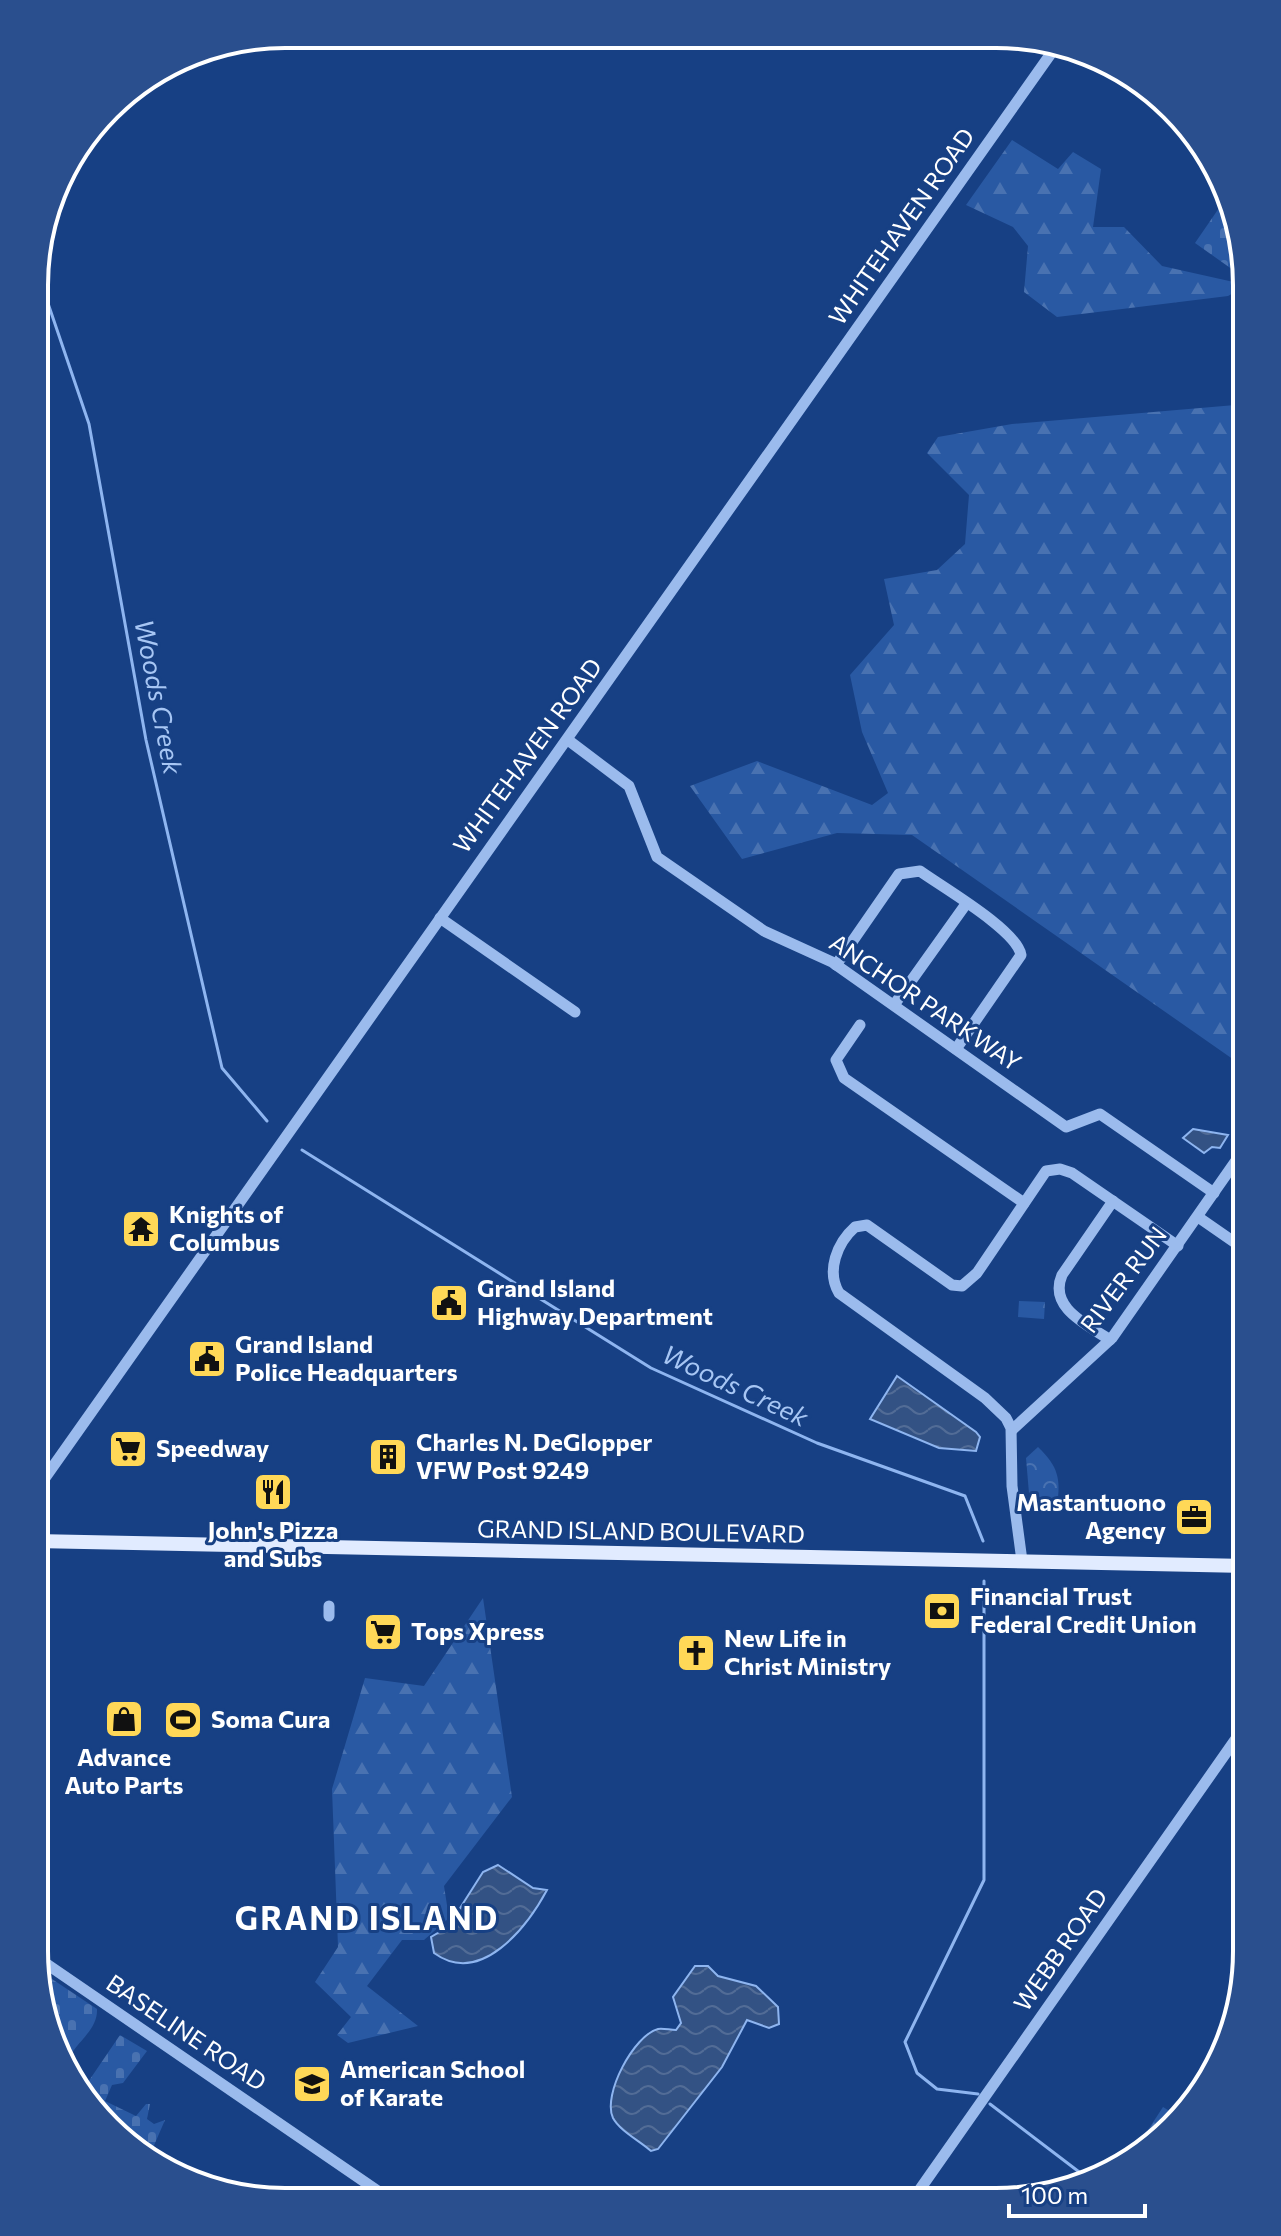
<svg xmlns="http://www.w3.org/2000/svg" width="1281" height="2236" font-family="Commissioner,sans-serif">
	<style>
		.forest { fill: url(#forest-firs) }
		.cemetery { fill: url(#cemetery-stones) }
		.park { fill: url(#park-crowns) }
		.water { fill: url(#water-waves); stroke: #8eb5f0; stroke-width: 2 }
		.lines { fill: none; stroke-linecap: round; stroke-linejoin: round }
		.stream { stroke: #8eb5f0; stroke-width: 3 }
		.minor { stroke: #9bbbed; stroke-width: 11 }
		.major { stroke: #e1ebff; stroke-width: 14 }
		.labels { text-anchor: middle; stroke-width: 6; stroke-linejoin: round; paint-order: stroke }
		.street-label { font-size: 24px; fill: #fff; stroke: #174084 }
		.poi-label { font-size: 24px; font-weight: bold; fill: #fff; stroke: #174084; text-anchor: start }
		.water-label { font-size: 26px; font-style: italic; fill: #a7c6f4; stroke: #174084 }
		.district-label { font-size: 32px; font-weight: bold; letter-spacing: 2px; fill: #fff; stroke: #174084 }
		.rim { fill: none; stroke: #fff; stroke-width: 4 }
	</style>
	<defs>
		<pattern id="forest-firs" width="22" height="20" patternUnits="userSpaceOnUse" patternTransform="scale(2)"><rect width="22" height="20" fill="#2959a3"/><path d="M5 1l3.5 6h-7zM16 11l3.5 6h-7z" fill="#4972b1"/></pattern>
		<pattern id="cemetery-stones" width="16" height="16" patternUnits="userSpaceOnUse" patternTransform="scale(2)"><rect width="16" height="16" fill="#2959a3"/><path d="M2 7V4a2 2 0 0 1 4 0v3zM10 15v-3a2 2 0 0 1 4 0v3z" fill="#4972b1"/></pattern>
		<pattern id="park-crowns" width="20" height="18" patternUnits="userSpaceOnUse" patternTransform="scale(2)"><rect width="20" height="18" fill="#2959a3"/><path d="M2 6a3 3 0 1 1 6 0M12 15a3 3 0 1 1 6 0" fill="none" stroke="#4972b1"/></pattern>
		<pattern id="water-waves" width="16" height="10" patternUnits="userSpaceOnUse" patternTransform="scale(2)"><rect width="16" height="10" fill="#335284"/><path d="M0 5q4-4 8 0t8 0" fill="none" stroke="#526c96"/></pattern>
	</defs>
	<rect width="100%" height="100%" fill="#174084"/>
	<g class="forest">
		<path d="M1012 140 1058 169 1073 152 1101 169 1093 227H1124L1162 266 1247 285 1228 296 1057 317 1024 292 1028 246 1013 227 966 205Z"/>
		<path d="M1247 404V1069L912 835 837 833 742 859 690 786 757 761 872 805 888 793 862 732 850 675 894 625 884 579 937 570 965 544 969 495 927 453 938 437 1012 424Z"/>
		<path d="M483 1598 512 1797 444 1886 449 1918 424 1940H402L367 1986 418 2026 348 2043 337 2035 351 2017 315 1982 338 1947 332 1789 365 1678 424 1686Z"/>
		<path d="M1163 2107 1181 2118 1160 2139 1148 2130Z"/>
	</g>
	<g class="cemetery">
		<path d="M1228 195 1234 204 1243 277 1195 243Z"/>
		<path d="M43 1973 97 2009C98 2034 67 2046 66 2070L47 2032 38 1974Z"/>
		<path d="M120 2035 147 2051 123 2083 112 2085 105 2101 136 2116 146 2104H150L147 2119 154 2124 165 2120 149 2157C119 2144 84 2106 70 2077L86 2085Z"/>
	</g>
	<g class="park">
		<path d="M1019 1301 1045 1302 1044 1319 1018 1317Z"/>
		<path d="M1038 1447C1058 1466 1061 1479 1057 1505H1030L1026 1458Z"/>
	</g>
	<g class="water">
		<path d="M1193 1129 1228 1135 1220 1148 1212 1147 1204 1153 1183 1138Z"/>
		<path d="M897 1376 976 1432 980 1437 976 1451 939 1448 870 1419Z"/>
		<path d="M498 1865 533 1888 547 1890C527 1927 481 1987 434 1953L431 1937 448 1927 483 1872Z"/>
		<path d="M695 1966H708L718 1976 756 1986 778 2007 779 2024 769 2028 747 2020 722 2067 658 2149 651 2151C640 2141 620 2131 613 2118 602 2095 634 2035 658 2029 663 2028 670 2030 676 2030L681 2023 673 1997Z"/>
	</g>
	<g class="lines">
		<g class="stream">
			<path d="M36 268 89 424 146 740 222 1068 267 1121"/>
			<path d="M302 1150 651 1368 817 1443 965 1496 983 1541"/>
			<path d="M978 2094 937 2089 917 2073 905 2042 984 1880V1581"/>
			<path d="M990 2104 1091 2181"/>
		</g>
		<g class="minor">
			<path d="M568 740 629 786 657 857 764 931 832 962 1066 1127 1100 1114 1214 1193"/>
			<path d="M440 918 575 1012"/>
			<path d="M836 965 899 874 920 871C942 887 1017 930 1021 955L956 1049"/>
			<path d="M894 1005 966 904"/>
			<path d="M860 1025 836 1060 844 1078 1024 1203"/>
			<path d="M1198 1217 1247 1251"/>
			<path d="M1110 1340C1088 1325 1048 1308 1062 1275L1113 1201"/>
			<path d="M1012 1430 1112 1338 1247 1145"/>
			<path d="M35 1492 1057 45"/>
			<path d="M1022 1561 1012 1486 1011 1428 1006 1418 985 1398 839 1293C826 1271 837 1243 855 1227L867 1225 952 1285 962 1286 977 1273 1046 1171 1060 1169 1072 1173 1178 1246"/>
			<path d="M329 1616V1606"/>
			<path d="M35 1956 391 2200"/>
			<path d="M911 2202 1247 1723"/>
		</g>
		<path class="major" d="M35 1541 1247 1566"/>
	</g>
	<defs>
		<g id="temple-square" transform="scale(2)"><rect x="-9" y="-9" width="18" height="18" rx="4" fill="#ffd857" stroke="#174084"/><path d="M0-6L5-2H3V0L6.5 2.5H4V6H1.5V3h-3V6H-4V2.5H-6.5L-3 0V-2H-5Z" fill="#111"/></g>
		<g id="civic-square" transform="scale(2)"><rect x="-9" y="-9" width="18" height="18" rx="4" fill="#ffd857" stroke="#174084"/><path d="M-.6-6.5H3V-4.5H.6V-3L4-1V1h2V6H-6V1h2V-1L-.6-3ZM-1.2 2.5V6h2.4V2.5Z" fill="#111"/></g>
		<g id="supermarket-square" transform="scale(2)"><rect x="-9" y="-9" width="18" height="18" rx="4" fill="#ffd857" stroke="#174084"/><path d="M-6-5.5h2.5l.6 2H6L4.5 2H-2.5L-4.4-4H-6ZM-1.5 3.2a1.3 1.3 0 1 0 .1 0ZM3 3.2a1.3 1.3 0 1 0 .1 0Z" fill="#111"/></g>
		<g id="building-square" transform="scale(2)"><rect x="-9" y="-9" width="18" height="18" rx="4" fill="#ffd857" stroke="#174084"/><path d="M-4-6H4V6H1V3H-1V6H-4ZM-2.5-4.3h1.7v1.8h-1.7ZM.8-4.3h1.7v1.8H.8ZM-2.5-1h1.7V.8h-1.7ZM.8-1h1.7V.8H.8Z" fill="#111"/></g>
		<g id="restaurant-square" transform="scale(2)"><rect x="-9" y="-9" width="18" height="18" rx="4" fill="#ffd857" stroke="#174084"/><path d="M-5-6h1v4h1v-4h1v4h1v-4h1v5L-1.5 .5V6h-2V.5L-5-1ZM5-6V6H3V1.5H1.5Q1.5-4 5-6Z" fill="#111"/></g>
		<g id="office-square" transform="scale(2)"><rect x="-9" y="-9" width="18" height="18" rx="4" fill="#ffd857" stroke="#174084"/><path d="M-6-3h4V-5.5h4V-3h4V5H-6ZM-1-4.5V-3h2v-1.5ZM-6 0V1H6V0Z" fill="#111"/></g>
		<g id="bank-square" transform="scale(2)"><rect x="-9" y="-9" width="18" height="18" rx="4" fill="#ffd857" stroke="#174084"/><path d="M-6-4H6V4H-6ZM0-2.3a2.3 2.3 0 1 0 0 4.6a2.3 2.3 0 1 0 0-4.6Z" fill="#111"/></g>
		<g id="church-square" transform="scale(2)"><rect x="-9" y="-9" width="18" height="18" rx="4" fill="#ffd857" stroke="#174084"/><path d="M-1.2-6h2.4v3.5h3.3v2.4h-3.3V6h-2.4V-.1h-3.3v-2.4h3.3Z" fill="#111"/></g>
		<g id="shop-square" transform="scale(2)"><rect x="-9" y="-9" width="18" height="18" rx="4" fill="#ffd857" stroke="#174084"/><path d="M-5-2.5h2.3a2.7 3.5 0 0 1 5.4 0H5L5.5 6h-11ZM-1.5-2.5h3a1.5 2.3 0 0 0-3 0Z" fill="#111"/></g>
		<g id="stadium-square" transform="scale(2)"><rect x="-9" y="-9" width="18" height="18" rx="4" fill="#ffd857" stroke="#174084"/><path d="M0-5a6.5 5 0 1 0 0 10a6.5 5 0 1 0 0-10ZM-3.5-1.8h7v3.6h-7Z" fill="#111"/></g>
		<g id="school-square" transform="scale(2)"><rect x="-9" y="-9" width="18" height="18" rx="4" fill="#ffd857" stroke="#174084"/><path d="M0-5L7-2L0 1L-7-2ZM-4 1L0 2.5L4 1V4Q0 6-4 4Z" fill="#111"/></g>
	</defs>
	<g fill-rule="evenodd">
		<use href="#temple-square" x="141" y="1229"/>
		<use href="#civic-square" x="449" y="1303"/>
		<use href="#civic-square" x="207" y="1359"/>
		<use href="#supermarket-square" x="128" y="1449"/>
		<use href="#building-square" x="388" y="1457"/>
		<use href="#restaurant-square" x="273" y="1492"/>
		<use href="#office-square" x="1194" y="1517"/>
		<use href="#bank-square" x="942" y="1611"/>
		<use href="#supermarket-square" x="383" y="1632"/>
		<use href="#church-square" x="696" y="1653"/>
		<use href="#shop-square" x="124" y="1719"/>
		<use href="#stadium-square" x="183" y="1720"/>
		<use href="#school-square" x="312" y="2084"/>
	</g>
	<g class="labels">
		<g class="street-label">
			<text transform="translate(902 227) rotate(-55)" y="8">WHITEHAVEN ROAD</text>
			<text transform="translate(528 756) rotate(-54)" y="8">WHITEHAVEN ROAD</text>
			<text transform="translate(925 1003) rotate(34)" y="8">ANCHOR PARKWAY</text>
			<text transform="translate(1124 1280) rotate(-53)" y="8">RIVER RUN</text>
			<text transform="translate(641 1532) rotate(1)" y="8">GRAND ISLAND BOULEVARD</text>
			<text transform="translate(1061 1950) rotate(-55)" y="8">WEBB ROAD</text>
			<text transform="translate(186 2033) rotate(34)" y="8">BASELINE ROAD</text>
		</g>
		<g class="poi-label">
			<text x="169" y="1223">Knights of<tspan x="169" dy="28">Columbus</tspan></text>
			<text x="477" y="1297">Grand Island<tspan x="477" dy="28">Highway Department</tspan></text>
			<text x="235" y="1353">Grand Island<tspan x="235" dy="28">Police Headquarters</tspan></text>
			<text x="416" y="1451">Charles N. DeGlopper<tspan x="416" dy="28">VFW Post 9249</tspan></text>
			<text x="156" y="1457">Speedway</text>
			<text x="1166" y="1511" text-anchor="end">Mastantuono<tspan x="1166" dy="28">Agency</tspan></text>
			<text x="273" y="1539" text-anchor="middle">John's Pizza<tspan x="273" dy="28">and Subs</tspan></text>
			<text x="970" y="1605">Financial Trust<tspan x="970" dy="28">Federal Credit Union</tspan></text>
			<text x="411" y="1640">Tops Xpress</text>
			<text x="724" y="1647">New Life in<tspan x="724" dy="28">Christ Ministry</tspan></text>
			<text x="211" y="1728">Soma Cura</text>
			<text x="124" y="1766" text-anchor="middle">Advance<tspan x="124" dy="28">Auto Parts</tspan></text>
			<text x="340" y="2078">American School<tspan x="340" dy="28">of Karate</tspan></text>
		</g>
		<g class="water-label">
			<text transform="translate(158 697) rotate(79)" y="9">Woods Creek</text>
			<text transform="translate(735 1386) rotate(25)" y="9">Woods Creek</text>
		</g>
		<g class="district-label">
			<text x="367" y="1930">GRAND ISLAND</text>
		</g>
	</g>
	<path d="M0 0H1281V2236H0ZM285 48H996A237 237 0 0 1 1233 285V1951A237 237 0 0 1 996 2188H285A237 237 0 0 1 48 1951V285A237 237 0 0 1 285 48Z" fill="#2a4f8e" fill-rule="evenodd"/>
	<path class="rim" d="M285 48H996A237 237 0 0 1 1233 285V1951A237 237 0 0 1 996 2188H285A237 237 0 0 1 48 1951V285A237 237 0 0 1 285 48Z"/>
	<path d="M1009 2204v12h136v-12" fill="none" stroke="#ffffff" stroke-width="4"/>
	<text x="1021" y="2204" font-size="24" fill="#ffffff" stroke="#174084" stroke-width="6" paint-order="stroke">100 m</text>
</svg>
